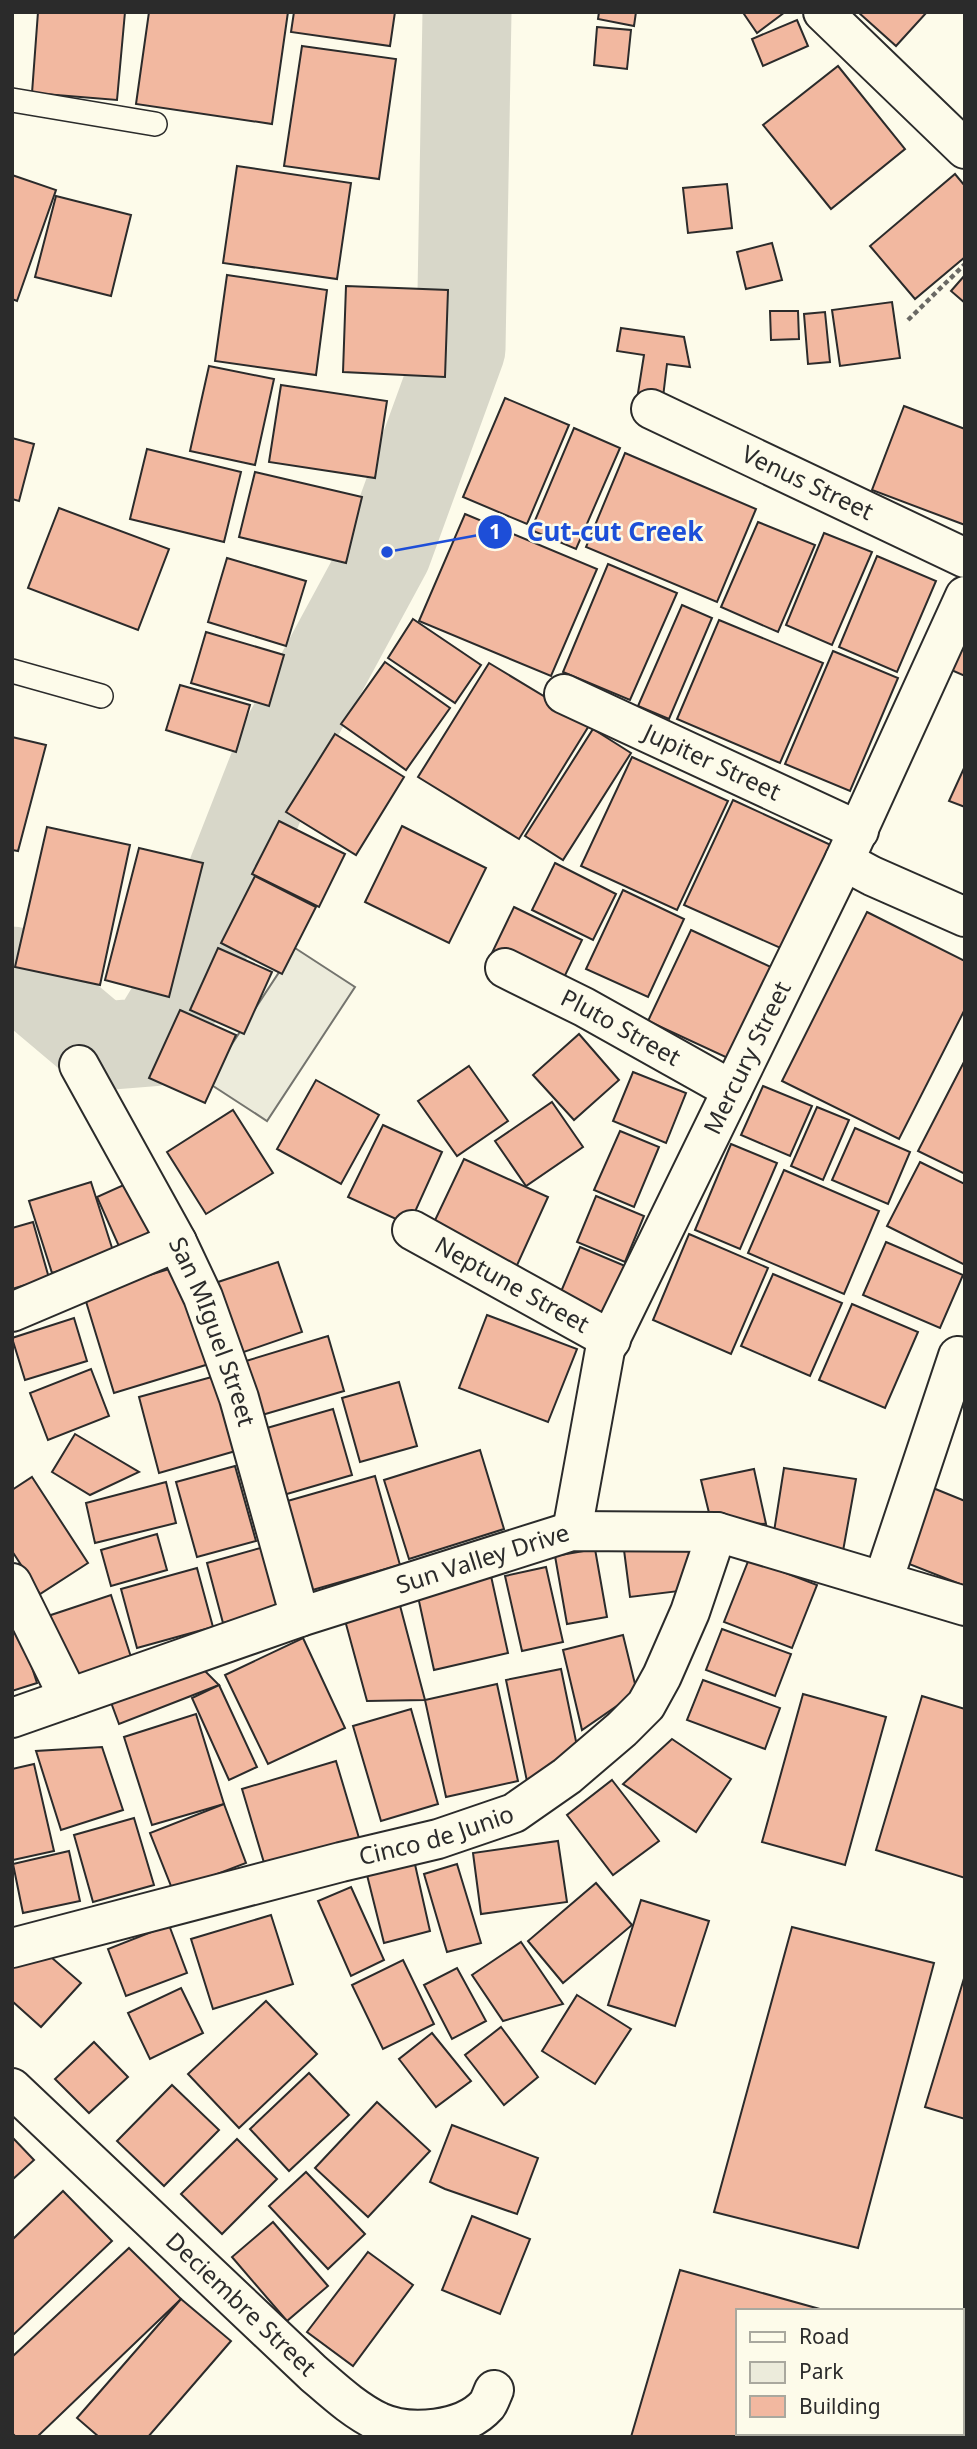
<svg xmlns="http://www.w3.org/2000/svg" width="977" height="2449" font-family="'Noto Sans',sans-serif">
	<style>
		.green { fill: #ecebdb; stroke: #74746e; stroke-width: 2 }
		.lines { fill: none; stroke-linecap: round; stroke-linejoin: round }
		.river { stroke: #d8d7c9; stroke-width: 89 }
		.building { fill: #f2b8a0; stroke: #2b2b2b; stroke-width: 2 }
		.service-casing { stroke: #2b2b2b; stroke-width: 26 }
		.minor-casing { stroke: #2b2b2b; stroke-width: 42 }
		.path { stroke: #6a6964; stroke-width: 4.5; stroke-dasharray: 5 3.5; stroke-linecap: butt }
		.service { stroke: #fdfbea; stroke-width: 23 }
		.minor { stroke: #fdfbea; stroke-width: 38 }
		.labels { text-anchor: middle; stroke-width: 5; stroke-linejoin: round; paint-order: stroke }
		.street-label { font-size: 24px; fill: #2b2b2b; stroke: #fdfbea }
		.leader { fill: none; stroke: #1d4ed8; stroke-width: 2.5 }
		.callout-dot { fill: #1d4ed8; stroke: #fdfbea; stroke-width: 2.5 }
		.mark-label { font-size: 21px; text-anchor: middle; font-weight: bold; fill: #fff }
		.callout-label { font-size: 26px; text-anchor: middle; font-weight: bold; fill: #1d4ed8; stroke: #fdfbea; stroke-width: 5; stroke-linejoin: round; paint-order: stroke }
	</style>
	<rect width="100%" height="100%" fill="#fdfbea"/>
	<path class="green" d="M295 948 355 987 267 1121 207 1082Z"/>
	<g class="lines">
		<path class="river" d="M12 971 101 1046 151 1042 193 973 282 746 387 552 461 349 467 12"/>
	</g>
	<g class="building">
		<path d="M38 12H125L117 100 32 93Z"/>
		<path d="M149 12H288L272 124 136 104Z"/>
		<path d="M294 12H395L390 46 291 32Z"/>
		<path d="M599 12H636L634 26 598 19Z"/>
		<path d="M747 12H785L757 33 744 14Z"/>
		<path d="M858 12H927L896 46Z"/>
		<path d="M797 20 808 46 763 66 752 39Z"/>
		<path d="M597 27 631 30 627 69 594 65Z"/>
		<path d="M302 46 396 59 379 179 284 166Z"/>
		<path d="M838 66 905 149 831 209 763 125Z"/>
		<path d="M237 166 351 183 337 279 223 263Z"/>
		<path d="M955 174 965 186V257L915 299 870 246Z"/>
		<path d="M12 175 56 190 17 301 12 299Z"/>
		<path d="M727 184 732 228 688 233 683 188Z"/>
		<path d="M56 196 131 215 111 296 35 277Z"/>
		<path d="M772 243 782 280 746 289 737 252Z"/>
		<path d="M227 275 327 290 316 375 215 361Z"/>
		<path d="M965 275V303L951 291Z"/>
		<path d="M346 286 448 290 445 377 343 372Z"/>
		<path d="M892 302 900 358 840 366 832 310Z"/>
		<path d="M770 311H798L799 339 771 340Z"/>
		<path d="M825 312 830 362 808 364 804 314Z"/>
		<path d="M621 328 684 337 690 367 667 364 663 397 638 393 644 355 617 351Z"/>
		<path d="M209 366 274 379 255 465 190 451Z"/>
		<path d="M281 385 387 401 375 478 269 462Z"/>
		<path d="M505 398 569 425 527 524 463 497Z"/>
		<path d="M904 406 965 429V525L872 490Z"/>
		<path d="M574 428 620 448 576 549 531 530Z"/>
		<path d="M12 438 34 444 19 501 12 499Z"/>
		<path d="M147 449 241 472 224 542 130 519Z"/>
		<path d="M625 453 756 509 717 602 586 547Z"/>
		<path d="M255 472 362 497 346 563 239 537Z"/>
		<path d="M59 508 169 549 138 630 28 588Z"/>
		<path d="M465 514 597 569 551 676 419 621Z"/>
		<path d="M758 522 815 545 778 632 721 607Z"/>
		<path d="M824 533 872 552 832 645 786 625Z"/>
		<path d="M877 556 936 581 897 672 839 647Z"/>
		<path d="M227 558 306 581 286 646 208 622Z"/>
		<path d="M608 564 677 593 630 700 563 672Z"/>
		<path d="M682 605 712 618 669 719 638 706Z"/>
		<path d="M413 619 481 665 455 703 388 658Z"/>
		<path d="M719 620 823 663 780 763 677 719Z"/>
		<path d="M206 632 284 655 269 706 191 683Z"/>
		<path d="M965 635V676L949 669Z"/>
		<path d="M833 651 898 678 850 791 785 764Z"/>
		<path d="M385 662 450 708 406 770 341 724Z"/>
		<path d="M489 663 590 724 519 839 418 777Z"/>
		<path d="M180 685 250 705 236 752 166 730Z"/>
		<path d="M593 729 631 753 563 860 525 836Z"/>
		<path d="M335 734 404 777 356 855 286 812Z"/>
		<path d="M12 737 46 745 18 851 12 850Z"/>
		<path d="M632 757 728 801 677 910 581 866Z"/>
		<path d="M965 766V807L949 801Z"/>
		<path d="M733 800 833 846 785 950 684 905Z"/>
		<path d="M279 821 345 854 319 907 252 874Z"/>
		<path d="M402 826 486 868 449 943 365 902Z"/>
		<path d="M47 827 130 845 100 985 15 967Z"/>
		<path d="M139 848 203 863 169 997 105 980Z"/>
		<path d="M555 863 616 894 593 940 532 910Z"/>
		<path d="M255 876 316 907 282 974 221 943Z"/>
		<path d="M623 890 684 919 648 997 586 969Z"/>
		<path d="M514 907 582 940 558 990 490 957Z"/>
		<path d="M867 912 965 961V1009L899 1139 782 1081Z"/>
		<path d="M691 930 775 969 732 1060 648 1021Z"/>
		<path d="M218 948 272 972 244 1034 190 1010Z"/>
		<path d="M180 1010 236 1035 205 1103 149 1078Z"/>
		<path d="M579 1034 619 1080 574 1120 533 1075Z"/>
		<path d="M965 1060V1174L918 1151Z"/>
		<path d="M469 1066 508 1121 457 1156 418 1101Z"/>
		<path d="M633 1072 686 1093 666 1143 613 1121Z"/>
		<path d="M316 1080 379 1115 341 1184 277 1149Z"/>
		<path d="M763 1086 812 1106 790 1156 741 1135Z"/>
		<path d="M552 1102 583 1147 526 1186 495 1141Z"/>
		<path d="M817 1107 849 1120 823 1180 791 1166Z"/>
		<path d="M233 1110 273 1173 206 1214 167 1152Z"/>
		<path d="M383 1125 442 1152 409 1225 348 1197Z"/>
		<path d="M855 1128 910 1152 888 1204 832 1180Z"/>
		<path d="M620 1131 659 1147 634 1207 594 1190Z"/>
		<path d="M731 1144 777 1163 740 1249 695 1230Z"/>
		<path d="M464 1159 548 1197 513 1274 428 1235Z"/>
		<path d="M920 1162 965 1184V1265L887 1226Z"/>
		<path d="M784 1170 879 1211 844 1294 748 1253Z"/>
		<path d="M91 1182 114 1254 52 1273 29 1201Z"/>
		<path d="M128 1183 153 1239 122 1253 97 1197Z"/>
		<path d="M596 1196 644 1216 625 1262 577 1242Z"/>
		<path d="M33 1222 49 1278 12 1289V1228Z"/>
		<path d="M689 1234 768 1268 731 1354 653 1320Z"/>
		<path d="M886 1242 963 1275 940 1328 863 1295Z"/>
		<path d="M580 1247 630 1268 607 1322 557 1301Z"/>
		<path d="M278 1262 302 1332 235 1355 212 1284Z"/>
		<path d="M179 1266 209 1364 114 1393 84 1295Z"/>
		<path d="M773 1274 842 1303 810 1376 741 1346Z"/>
		<path d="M852 1304 918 1332 885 1408 819 1380Z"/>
		<path d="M487 1315 577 1349 548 1422 459 1388Z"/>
		<path d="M74 1318 87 1361 25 1380 12 1338Z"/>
		<path d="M328 1336 344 1391 262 1415 246 1361Z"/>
		<path d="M91 1369 109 1416 48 1440 30 1393Z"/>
		<path d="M219 1375 239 1450 159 1473 139 1397Z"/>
		<path d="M399 1382 417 1446 360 1462 342 1398Z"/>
		<path d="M333 1409 352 1475 280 1496 260 1430Z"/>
		<path d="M75 1434 139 1472 90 1495 52 1472Z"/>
		<path d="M480 1450 504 1529 409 1559 384 1480Z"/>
		<path d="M235 1466 256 1541 197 1557 176 1482Z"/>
		<path d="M784 1468 856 1479 843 1551 773 1538Z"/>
		<path d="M754 1469 766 1524 711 1521 701 1480Z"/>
		<path d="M375 1476 400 1565 302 1593 277 1504Z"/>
		<path d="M32 1477 88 1563 40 1594 12 1551V1490Z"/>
		<path d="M166 1482 176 1523 95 1543 86 1503Z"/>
		<path d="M933 1488 965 1501V1586L904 1562Z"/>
		<path d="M157 1534 167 1570 111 1586 101 1550Z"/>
		<path d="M690 1542 696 1589 630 1597 624 1550Z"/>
		<path d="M264 1547 281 1607 223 1623 207 1563Z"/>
		<path d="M595 1549 607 1617 567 1624 555 1556Z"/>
		<path d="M749 1559 817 1585 792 1648 724 1622Z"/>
		<path d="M546 1567 563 1642 522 1651 505 1576Z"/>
		<path d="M197 1568 213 1627 137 1648 121 1589Z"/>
		<path d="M491 1576 508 1653 434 1670 417 1592Z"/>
		<path d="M111 1595 131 1657 68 1678 48 1616Z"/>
		<path d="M398 1598 425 1700 367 1701 343 1613Z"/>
		<path d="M18 1624 37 1683 12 1691V1626Z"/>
		<path d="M722 1629 791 1654 775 1696 706 1670Z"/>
		<path d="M623 1635 637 1692 582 1730 563 1650Z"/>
		<path d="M303 1638 345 1728 268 1764 225 1675Z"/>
		<path d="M196 1662 219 1685 119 1724 109 1697Z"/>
		<path d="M561 1669 577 1746 528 1786 506 1680Z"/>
		<path d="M703 1680 780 1708 765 1749 687 1720Z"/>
		<path d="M497 1684 518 1781 446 1797 425 1700Z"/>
		<path d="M219 1685 257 1767 229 1780 192 1698Z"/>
		<path d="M803 1694 886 1717 845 1865 762 1842Z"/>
		<path d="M922 1696 965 1709V1878L876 1850Z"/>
		<path d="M411 1709 438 1804 381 1821 353 1726Z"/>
		<path d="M196 1714 224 1804 152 1825 124 1737Z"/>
		<path d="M672 1739 731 1779 696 1832 623 1784Z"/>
		<path d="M102 1747 123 1810 61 1830 36 1751Z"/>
		<path d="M336 1761 359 1838 265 1866 242 1789Z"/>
		<path d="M34 1764 54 1851 13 1860 12 1769Z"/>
		<path d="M612 1780 659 1841 613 1875 567 1815Z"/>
		<path d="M224 1804 246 1863 173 1891 150 1833Z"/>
		<path d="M134 1818 154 1885 93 1902 74 1835Z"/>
		<path d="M558 1841 567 1902 481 1914 473 1853Z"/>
		<path d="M69 1851 80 1901 23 1913 13 1864Z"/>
		<path d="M414 1860 430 1931 384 1943 366 1871Z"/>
		<path d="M457 1864 481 1943 447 1952 424 1874Z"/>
		<path d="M596 1883 632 1925 563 1983 528 1941Z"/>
		<path d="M351 1887 384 1960 351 1976 318 1901Z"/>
		<path d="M641 1900 709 1921 675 2026 608 2005Z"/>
		<path d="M271 1915 293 1984 213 2009 191 1939Z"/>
		<path d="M169 1925 187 1973 126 1996 108 1949Z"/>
		<path d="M792 1927 934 1963 858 2248 714 2212Z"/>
		<path d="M521 1942 563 2004 503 2021 472 1975Z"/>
		<path d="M37 1945 81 1983 41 2027 12 2001V1957Z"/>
		<path d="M403 1960 434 2024 383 2049 352 1985Z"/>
		<path d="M457 1968 486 2021 452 2039 424 1985Z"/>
		<path d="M965 1975V2119L925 2107Z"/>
		<path d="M181 1988 203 2033 150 2059 128 2013Z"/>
		<path d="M577 1995 631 2029 595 2084 542 2051Z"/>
		<path d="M266 2001 317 2054 239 2128 188 2074Z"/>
		<path d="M501 2027 538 2077 504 2105 465 2055Z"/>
		<path d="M432 2033 471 2081 436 2107 399 2059Z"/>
		<path d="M94 2042 128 2077 89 2113 55 2079Z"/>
		<path d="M309 2073 349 2115 289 2171 250 2129Z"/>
		<path d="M172 2085 219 2130 164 2186 117 2141Z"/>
		<path d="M377 2102 430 2151 368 2217 315 2168Z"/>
		<path d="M452 2125 538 2158 517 2214 445 2189 430 2182Z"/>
		<path d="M12 2137 34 2160 12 2180Z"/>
		<path d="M237 2139 277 2179 222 2234 181 2194Z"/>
		<path d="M306 2172 365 2234 328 2269 269 2206Z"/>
		<path d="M63 2191 112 2241 12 2336V2240Z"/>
		<path d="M472 2216 530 2239 500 2314 442 2290Z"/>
		<path d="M273 2222 328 2286 287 2321 232 2257Z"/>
		<path d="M129 2248 181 2299 37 2437H16L12 2433V2357Z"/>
		<path d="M368 2252 413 2285 353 2366 307 2332Z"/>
		<path d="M680 2270 827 2311H737V2433H790L789 2437H631Z"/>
		<path d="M181 2299 231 2341 148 2437H99L77 2418Z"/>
	</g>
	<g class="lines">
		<g class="service-casing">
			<g id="service">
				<path d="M12 100 155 124"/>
				<path d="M12 671 101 696"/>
			</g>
		</g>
		<g class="minor-casing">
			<g id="minor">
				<path d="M823 12 965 149"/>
				<path id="s1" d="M651 409 965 558"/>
				<path id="s2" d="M564 694 859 831"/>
				<path d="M844 861 872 876 965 917"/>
				<path id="s3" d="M505 968 584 1007 732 1090"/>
				<path id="s4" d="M79 1065 177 1242 203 1297 239 1398 300 1617"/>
				<path id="s5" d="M412 1230 611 1340"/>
				<path d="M12 1312 177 1242"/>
				<path id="s6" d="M572 1531 605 1350 844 861 965 596"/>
				<path d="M883 1581 958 1356"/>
				<path d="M12 1583 69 1698"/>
				<path id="s7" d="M12 1718 300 1617 572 1531 717 1532 965 1606"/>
				<path id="s8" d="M12 1948 341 1862 438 1839 514 1813 567 1776 622 1729 646 1705 662 1676 690 1612 717 1532"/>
				<path id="s9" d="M12 2088 313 2373C334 2391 354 2410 379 2422 410 2436 464 2431 487 2405 490 2401 492 2394 494 2390"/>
			</g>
		</g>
		<path class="path" d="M908 320 965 264"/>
		<use href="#service" class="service"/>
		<use href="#minor" class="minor"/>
	</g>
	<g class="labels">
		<g class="street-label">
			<text dy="8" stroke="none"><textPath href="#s1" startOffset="173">Venus Street</textPath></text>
			<text dy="8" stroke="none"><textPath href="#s2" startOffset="163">Jupiter Street</textPath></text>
			<text dy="8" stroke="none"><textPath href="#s3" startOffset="130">Pluto Street</textPath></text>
			<text dy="8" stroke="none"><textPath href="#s6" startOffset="509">Mercury Street</textPath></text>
			<text dy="8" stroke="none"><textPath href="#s5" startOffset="114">Neptune Street</textPath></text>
			<text dy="8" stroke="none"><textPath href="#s4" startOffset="299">San MIguel Street</textPath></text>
			<text dy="8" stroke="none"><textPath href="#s7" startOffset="497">Sun Valley Drive</textPath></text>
			<text dy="8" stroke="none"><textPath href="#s8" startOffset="439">Cinco de Junio</textPath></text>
			<text dy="8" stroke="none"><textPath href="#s9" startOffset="315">Deciembre Street</textPath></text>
		</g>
	</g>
	<path class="leader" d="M387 552L495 532"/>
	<g class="callout-dot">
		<circle cx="387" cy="552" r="7"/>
		<circle cx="495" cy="532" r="18"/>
	</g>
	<g class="mark-label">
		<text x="495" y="539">1</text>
	</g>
	<g class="callout-label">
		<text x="615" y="541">Cut-cut Creek</text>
	</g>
	<rect width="977" height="2449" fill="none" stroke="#2b2b2b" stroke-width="28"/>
	<rect x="736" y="2309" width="228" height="126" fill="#fdfbea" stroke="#a9a89e" stroke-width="2"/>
	<rect x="750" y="2332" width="35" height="10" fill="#fdfbea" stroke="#a9a89e" stroke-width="2"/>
	<text x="799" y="2344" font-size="21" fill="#2b2b2b">Road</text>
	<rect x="750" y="2362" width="35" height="21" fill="#ecebdb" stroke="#a9a89e" stroke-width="2"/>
	<text x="799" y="2379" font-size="21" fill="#2b2b2b">Park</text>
	<rect x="750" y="2396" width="35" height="21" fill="#f2b8a0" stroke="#a9a89e" stroke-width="2"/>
	<text x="799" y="2414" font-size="21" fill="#2b2b2b">Building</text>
</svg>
